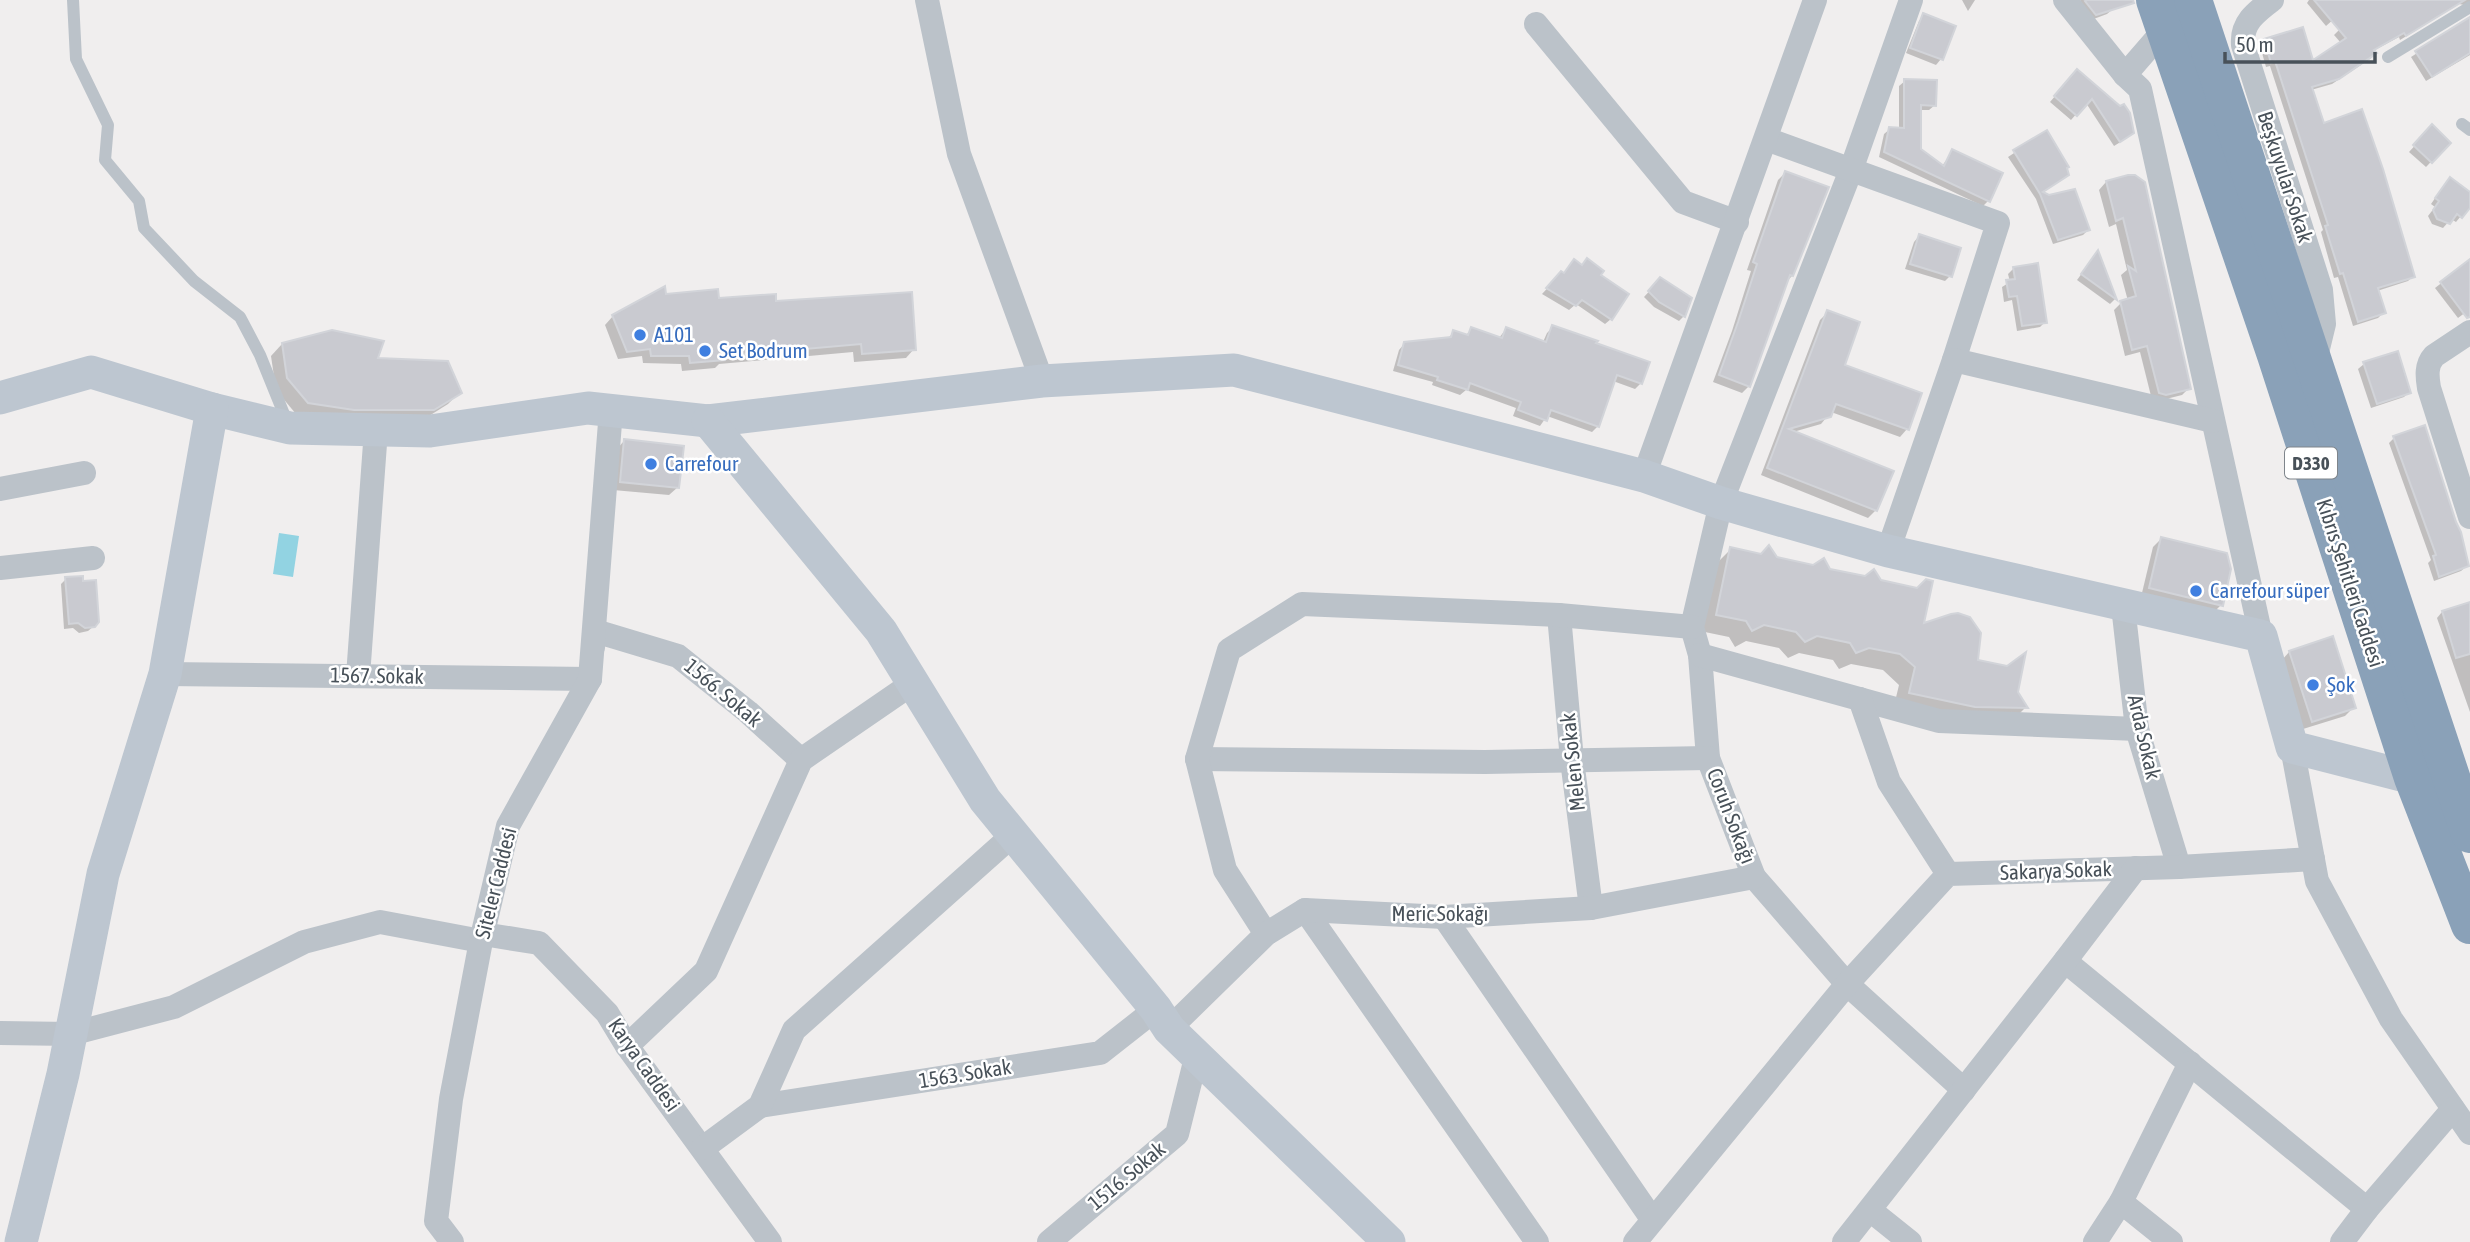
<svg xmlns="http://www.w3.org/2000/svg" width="2470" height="1242" font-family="'Asap Condensed',sans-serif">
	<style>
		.water { fill: #92d3e2 }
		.shadow { fill: #0003 }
		.building { fill: #c9cad0; stroke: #d2d4d9; stroke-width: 2 }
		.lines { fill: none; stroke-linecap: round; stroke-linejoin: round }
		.lane { stroke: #bbc2c9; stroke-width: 12 }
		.street { stroke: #bbc2c9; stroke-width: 24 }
		.secondary { stroke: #bdc6d0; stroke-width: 33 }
		.highway { stroke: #8aa1b8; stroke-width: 38 }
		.shop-dot { fill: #3f7fe0; stroke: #fff; stroke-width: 2.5 }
		.labels { text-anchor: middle; stroke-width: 5; stroke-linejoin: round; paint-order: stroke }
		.shield { fill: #fff; stroke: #7f858b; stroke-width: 2 }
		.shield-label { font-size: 19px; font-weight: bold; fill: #485159 }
		.street-label { font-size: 21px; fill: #485159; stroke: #fff }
		.shop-label { font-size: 21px; fill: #366cbe; stroke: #fff; text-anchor: start }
	</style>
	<rect width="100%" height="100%" fill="#f0eeee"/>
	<path class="water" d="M279 533 299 536 293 577 273 574Z"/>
	<g class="shadow">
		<path d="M1962 0H1975L1968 11Z"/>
		<path d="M2080 0H2110L2113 9 2107 14 2091 20Z"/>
		<path d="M2309 0H2355L2326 26 2307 3Z"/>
		<path d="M2396 0H2470V6L2459 4 2400 40 2399 37 2373 51 2375 53 2370 59 2332 84 2311 90 2323 125 2413 276 2408 281 2377 291 2384 312 2378 318 2353 326 2338 277 2334 278 2321 232 2323 230 2270 66 2266 67 2260 46 2265 41 2312 63 2341 43 2334 35 2339 30Z"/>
		<path d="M1924 15 1941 59 1936 65 1906 53 1919 21Z"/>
		<path d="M2470 19V55L2426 81 2411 57Z"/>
		<path d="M2072 76 2133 132 2127 138 2114 146 2086 103 2071 120 2050 102Z"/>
		<path d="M1905 81 1935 105 1929 110H1919V150L1942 166 1953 151 1988 201 1983 206 1879 157 1884 134 1890 129 1899 130V86Z"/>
		<path d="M2432 127 2449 143 2426 167 2409 152Z"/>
		<path d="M2046 132 2067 175 2041 193 2088 230 2083 235 2053 244 2036 199 2008 157Z"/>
		<path d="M1785 173 1792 276 1787 281 1749 386 1742 393 1713 382 1732 331 1751 271 1747 270 1778 180Z"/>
		<path d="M2135 177 2189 388 2182 395 2158 401 2152 400 2140 352 2125 356 2114 310 2121 303 2128 301 2121 275 2127 270 2116 224 2109 227 2099 190 2106 182Z"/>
		<path d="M2445 184 2470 194V205L2456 222 2451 219 2443 228 2432 224 2428 216 2435 207 2431 204Z"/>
		<path d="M1919 236 1950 276 1945 281 1905 269 1914 242Z"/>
		<path d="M2097 253 2115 299 2110 304 2077 280Z"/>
		<path d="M2470 261V309L2458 318 2435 288Z"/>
		<path d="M1581 267 1598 275 1611 319 1605 324 1576 304 1569 310 1542 294 1556 279Z"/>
		<path d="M2014 268 2045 322 2040 327 2017 331 2012 300 2004 302 2002 287 2010 282 2008 274Z"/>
		<path d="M1655 285 1684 316 1679 321 1654 307 1644 297Z"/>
		<path d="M665 296 774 302 914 349 906 358 854 362 853 352 719 364 715 368 682 371 681 364 643 363 642 356 618 359 605 325 613 316Z"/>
		<path d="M1828 312 1842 366 1907 429 1900 437 1831 412 1821 424 1793 432 1876 510 1868 518 1761 475 1820 320Z"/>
		<path d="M1553 327 1593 344 1641 383 1635 389 1613 381 1598 426 1592 432 1547 416 1540 426 1513 416 1516 408 1466 390 1460 395 1432 385 1433 382 1393 371 1399 350 1405 343 1448 338 1454 332 1465 336 1472 329 1499 338 1506 329 1543 342 1547 333Z"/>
		<path d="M282 344 376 360 460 392 448 404 421 421 296 414 276 390 271 356Z"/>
		<path d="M2396 353 2409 392 2404 397 2371 408 2358 369 2364 364Z"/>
		<path d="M2394 438 2467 566 2461 571 2434 581 2428 563 2431 560 2389 443Z"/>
		<path d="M624 441 678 487 669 495 613 490 616 450Z"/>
		<path d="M2161 539 2221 605 2213 613 2141 597 2153 547Z"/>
		<path d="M1731 549 1880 581 1922 625 1976 661 2016 692 2025 708 2009 724 1893 710 1899 685 1883 670 1851 664 1839 669 1833 660 1799 653 1788 658 1779 648 1746 641 1735 647 1729 637 1700 631 1714 566Z"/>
		<path d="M66 579 94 626 88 631 79 633 73 628 64 629 61 584Z"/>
		<path d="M2470 604V712L2437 618 2442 612Z"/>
		<path d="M2289 652 2354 707 2345 716 2303 729 2281 661Z"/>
	</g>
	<g class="building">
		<path d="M2087 0H2133L2134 3 2096 15 2085 1Z"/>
		<path d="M2314 0H2465L2406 36 2404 33 2374 50 2377 53 2339 79 2312 87 2324 123 2362 109 2383 169 2415 277 2378 288 2386 313 2358 322 2343 273 2340 274 2325 226 2328 225 2275 61 2271 63 2264 39 2303 27 2313 60 2346 38Z"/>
		<path d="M1923 13 1956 26 1943 60 1910 48Z"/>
		<path d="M2470 17V53L2432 77 2415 51Z"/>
		<path d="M2077 69 2120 106 2124 104 2130 113 2134 133 2120 142 2092 99 2077 116 2054 96Z"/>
		<path d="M1904 79 1937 80 1936 106 1921 105V149L1944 166 1952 149 2003 173 1990 202 1884 152 1889 127 1904 128Z"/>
		<path d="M2432 124 2451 143 2432 163 2413 145Z"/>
		<path d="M2047 130 2069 167 2067 168 2069 175 2043 192 2049 195 2075 189 2090 230 2058 240 2040 194 2013 150Z"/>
		<path d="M1785 171 1829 187 1793 276 1790 275 1750 387 1719 375 1738 322 1757 264 1753 262Z"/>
		<path d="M2128 175H2135L2145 182 2191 389 2166 395 2159 393 2147 346 2132 350 2120 301 2136 296 2128 266 2136 271 2123 218 2116 221 2106 181Z"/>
		<path d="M2450 177 2470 192V208L2462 218 2457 214 2450 224 2437 219 2433 210 2439 201 2435 198Z"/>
		<path d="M1919 234 1961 248 1952 277 1910 264Z"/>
		<path d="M2098 250 2117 300 2081 274Z"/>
		<path d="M1587 258 1604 271 1601 275 1629 294 1612 320 1582 300 1576 306 1546 288 1561 271 1564 273 1574 259 1582 265Z"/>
		<path d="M2470 259V317L2467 318 2440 282Z"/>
		<path d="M2038 263 2047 323 2022 326 2017 296 2009 297 2006 280 2015 279 2013 267Z"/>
		<path d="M1660 277 1692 298 1685 317 1659 302 1648 291Z"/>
		<path d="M665 286 666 294 718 289 719 298 776 294V301L912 292 916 350 862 354 861 344 725 356V360L690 363 689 356H651L650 349 627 352 612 315Z"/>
		<path d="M1827 310 1860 322 1845 365 1922 393 1909 430 1836 404 1831 417 1789 429 1894 471 1877 511 1767 468Z"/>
		<path d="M1552 325 1598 341 1596 343 1650 362 1642 384 1617 375 1599 427 1551 410 1547 421 1518 410 1521 402 1470 383 1468 390 1437 380 1438 377 1398 365 1404 342 1451 337 1453 330 1468 335 1471 327 1502 338 1506 327 1546 342Z"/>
		<path d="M332 330 384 341 378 358 448 361 462 393 434 410H354L308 403 287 378 282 343Z"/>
		<path d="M2398 351 2411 393 2377 404 2363 362Z"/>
		<path d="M2425 425 2456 522 2461 532 2469 566 2439 577 2433 556 2436 555 2393 436Z"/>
		<path d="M624 439 684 446 679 488 620 482Z"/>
		<path d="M2161 537 2227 553 2231 569 2223 606 2149 588Z"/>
		<path d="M1769 545 1777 557 1813 565 1824 558 1830 569 1865 576 1874 569 1881 580 1917 588 1926 579 1933 581 1924 623 1951 614 1958 613 1970 617 1981 633 1978 660 2007 666 2026 652 2018 692 2028 708 1975 707 1909 693 1915 667 1900 654 1869 648 1856 653 1850 643 1817 636 1805 642 1796 632 1764 625 1752 631 1746 621 1716 615 1730 547 1761 554Z"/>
		<path d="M83 576V581L96 580 99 622 95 627 85 628 78 623 69 624 65 577Z"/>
		<path d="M2470 602V654L2456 658 2442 611Z"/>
		<path d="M2333 636 2356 708 2312 722 2289 651Z"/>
	</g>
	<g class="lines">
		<g class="lane">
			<path d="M73 0 76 59 108 125 105 160 139 201 144 228 194 281 240 317 260 355 288 424"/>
			<path d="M2388 57 2470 7"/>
			<path d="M2462 124 2470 130"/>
		</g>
		<g class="street">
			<path d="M927 0 959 154 1042 381"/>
			<path d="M1911 0 1851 170 1721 503 1692 627 1700 655 1708 758 1754 877 1847 984 1964 1090"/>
			<path d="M2065 0 2125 75"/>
			<path d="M2272 0C2256 12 2241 23 2243 45L2321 290 2324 324 2315 361"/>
			<path d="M1536 24 1683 202 1737 222"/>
			<path d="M2164 30 2125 75 2140 89 2261 636"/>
			<path d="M1766 139 1998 223 1954 360 1888 551"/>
			<path d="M2470 332 2434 356C2426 365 2427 376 2429 388L2470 517"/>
			<path d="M1954 360 2213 421"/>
			<path d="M1644 476 1815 0"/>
			<path d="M0 489 84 473"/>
			<path d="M0 568 93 558"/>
			<path d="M2123 606 2137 729 2179 867"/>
			<path d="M1559 615 1572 760 1591 908"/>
			<path d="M593 647 595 631 678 656 748 712 801 760"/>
			<path d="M1700 655 1939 721 2137 729"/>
			<path d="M165 674 590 679"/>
			<path d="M358 676 376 430"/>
			<path d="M1860 699 1889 782 1948 874"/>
			<path d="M2292 747 2317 881 2391 1019 2470 1133"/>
			<path d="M1197 759 1485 762 1708 758"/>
			<path d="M1305 910 1537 1242"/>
			<path d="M1444 917 1652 1219"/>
			<path d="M483 934 539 943 607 1013 627 1046 770 1242"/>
			<path d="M1266 934 1225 870 1197 759 1229 650 1302 604 1559 615 1692 627"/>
			<path d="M2065 961 2367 1209 2453 1109"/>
			<path d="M1169 1029 1266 934 1305 910 1444 917 1591 908 1754 877"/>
			<path d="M0 1033 71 1034 174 1007 304 942 380 922 481 941"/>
			<path d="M627 1046 706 971 801 760 913 683"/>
			<path d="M760 1106 1100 1053 1156 1009"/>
			<path d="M703 1148 760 1106 794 1030 1013 835"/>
			<path d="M1870 1210 1910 1242"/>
			<path d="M452 1242 436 1221 451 1099 481 941 508 826 590 679 611 410"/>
			<path d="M1049 1242 1177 1134 1196 1058"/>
			<path d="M1635 1242 1847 984 1948 874 2179 867 2313 859"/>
			<path d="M1844 1242 2065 961 2136 868"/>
			<path d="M2095 1242 2121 1202"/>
			<path d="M2171 1242 2121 1202 2190 1063"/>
			<path d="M2342 1242 2367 1209"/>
		</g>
		<g class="secondary">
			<path d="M0 398 91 372 212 409 290 428 430 431 588 408 708 421 1042 381 1234 370 1644 476 1721 503 1888 551 2261 636 2292 747 2413 778"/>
			<path d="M708 421 881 631 985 800 1156 1009 1169 1029 1389 1242"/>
			<path d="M21 1242 63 1074 103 874 165 674 212 409"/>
		</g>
		<g class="highway">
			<path d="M2155 0 2276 355 2413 778 2470 925"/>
			<path d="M2193 0 2470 834"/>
		</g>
	</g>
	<g class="shop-dot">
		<circle cx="640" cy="335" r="7"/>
		<circle cx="705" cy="351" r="7"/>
		<circle cx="651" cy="464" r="7"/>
		<circle cx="2196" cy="591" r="7"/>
		<circle cx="2313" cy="685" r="7"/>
	</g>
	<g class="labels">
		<rect class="shield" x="2285" y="447.5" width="52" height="31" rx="5"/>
		<g class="shield-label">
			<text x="2311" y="470">D330</text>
		</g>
		<g class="street-label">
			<text transform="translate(2285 177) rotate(72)" y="7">Beşkuyular Sokak</text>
			<text transform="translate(2350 583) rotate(72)" y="7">Kıbrıs Şehitleri Caddesi</text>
			<text transform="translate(377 676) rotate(1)" y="7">1567. Sokak</text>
			<text transform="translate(723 693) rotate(40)" y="7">1566. Sokak</text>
			<text transform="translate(2144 737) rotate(77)" y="7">Arda Sokak</text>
			<text transform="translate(1573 762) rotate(-96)" y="7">Melen Sokak</text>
			<text transform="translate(1731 816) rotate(69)" y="7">Coruh Sokağı</text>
			<text transform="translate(2056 871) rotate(-2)" y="7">Sakarya Sokak</text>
			<text transform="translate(496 883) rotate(-76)" y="7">Siteler Caddesi</text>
			<text x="1440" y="921">Meric Sokağı</text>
			<text transform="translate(644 1065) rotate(55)" y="7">Karya Caddesi</text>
			<text transform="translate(965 1074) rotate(-9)" y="7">1563. Sokak</text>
			<text transform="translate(1127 1176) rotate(-40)" y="7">1516. Sokak</text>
		</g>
		<g class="shop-label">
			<text x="654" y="342">A101</text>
			<text x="719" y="358">Set Bodrum</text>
			<text x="665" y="471">Carrefour</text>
			<text x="2210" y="598">Carrefour süper</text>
			<text x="2327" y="692">Şok</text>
		</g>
	</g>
	<path d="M2225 52v10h150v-10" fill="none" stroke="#485159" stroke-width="3.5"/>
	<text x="2236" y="52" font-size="21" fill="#485159" stroke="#ffffff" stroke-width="5" paint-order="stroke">50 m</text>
</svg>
